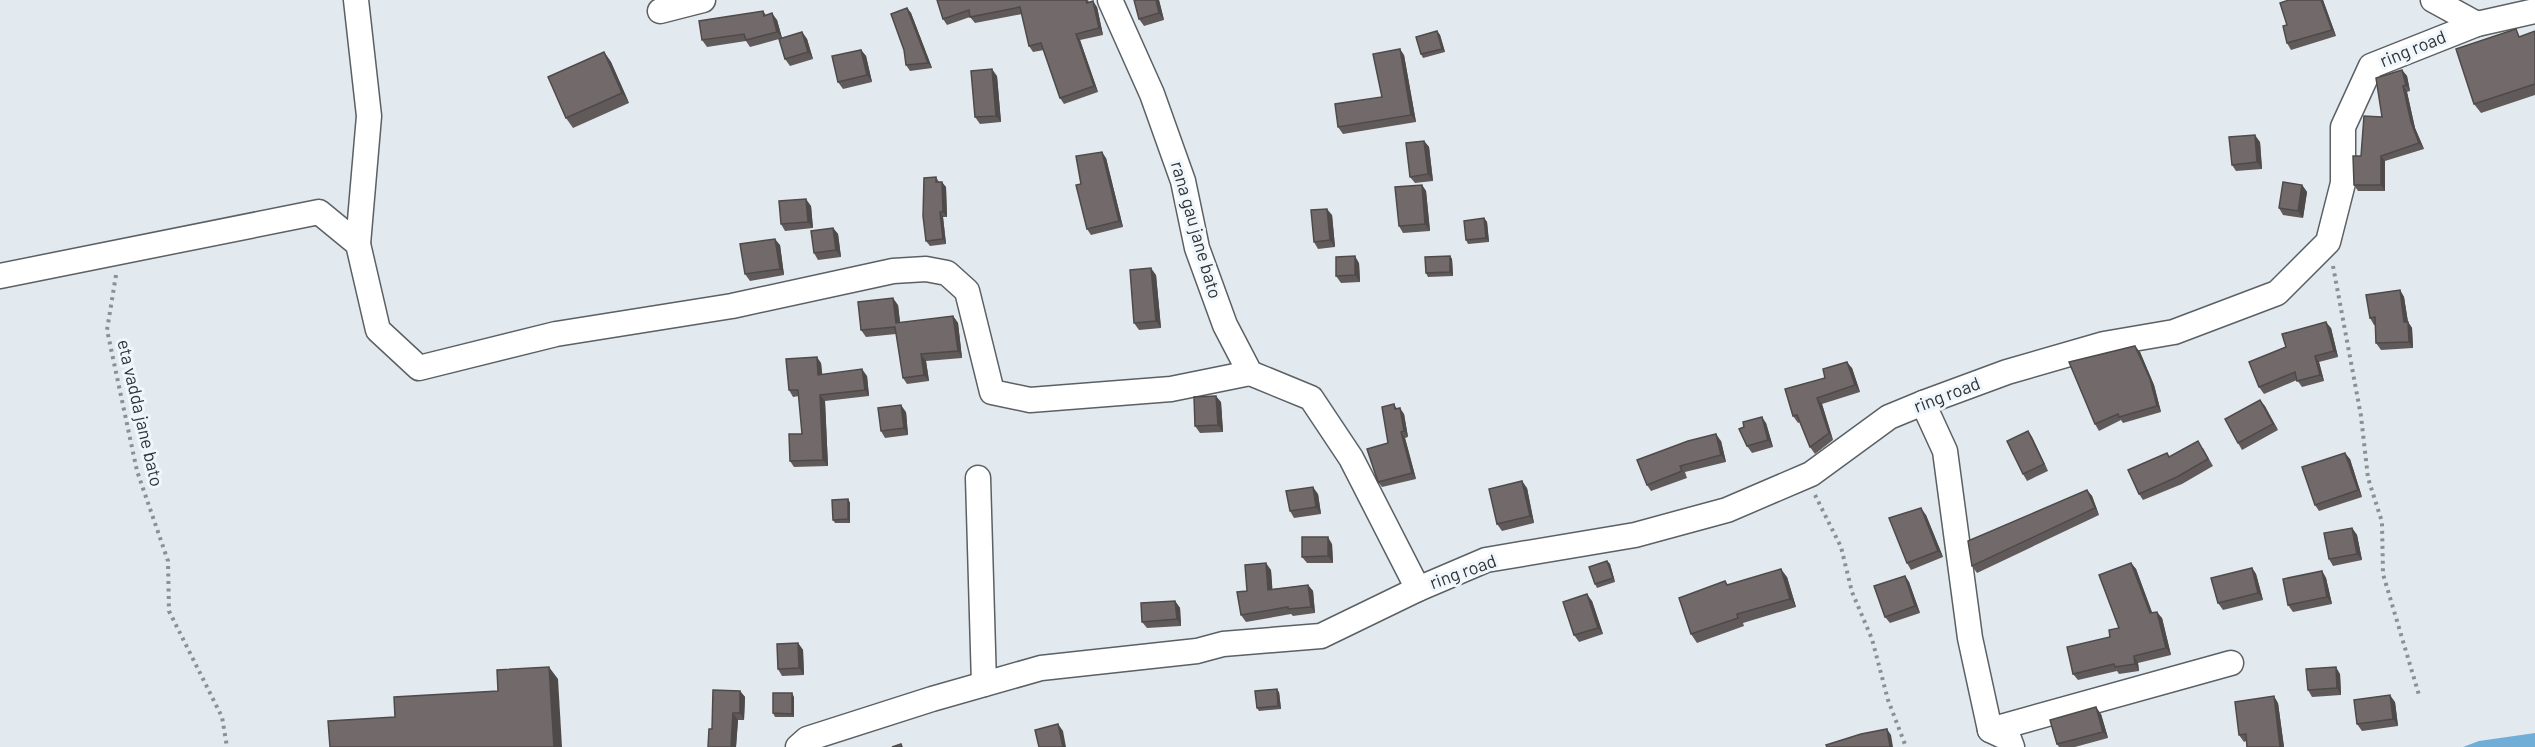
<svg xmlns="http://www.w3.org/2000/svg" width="2535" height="747" font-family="Barlow,sans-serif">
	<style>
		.water { fill: #70add7 }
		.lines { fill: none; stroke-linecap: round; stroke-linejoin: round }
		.minor-casing { stroke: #5a6064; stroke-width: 27 }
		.path { stroke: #8b9094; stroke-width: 4; stroke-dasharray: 3 4.5; stroke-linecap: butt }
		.minor { stroke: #fff; stroke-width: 24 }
		.wall { fill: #615a5b }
		.shaded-wall { fill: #4f4a4a }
		.building { fill: #71696a; stroke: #4f4a4a; stroke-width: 1.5 }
		.labels { text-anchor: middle; stroke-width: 6; stroke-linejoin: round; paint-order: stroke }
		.street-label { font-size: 18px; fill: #313436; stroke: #f0f7fc }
	</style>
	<rect width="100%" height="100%" fill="#e3eaef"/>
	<path class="water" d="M2535 733V747H2463L2479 741Z"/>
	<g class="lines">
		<g class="minor-casing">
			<g id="minor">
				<path d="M356 0 369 116 358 244"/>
				<path d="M1110 0 1152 94 1183 181 1197 248 1225 325 1250 373 1311 398 1351 458 1418 589"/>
				<path d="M2433 0 2477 24"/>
				<path d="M660 11 703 0"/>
				<path d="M0 276 319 212 358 244 378 330 419 368 556 334 732 306 893 271 926 269 947 273 967 291 992 392 1030 400 1171 389 1250 373"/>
				<path d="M1923 403 1945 451 1970 638 1990 730 2009 739 2012 747"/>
				<path d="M978 478 984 684"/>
				<path d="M1990 730 2231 663"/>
				<path d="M798 747 807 739 932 699 1041 668 1197 651 1223 644 1321 636 1418 589 1486 560 1635 535 1727 510 1811 474 1889 417 1923 403 2007 372 2104 344 2174 332 2277 293 2328 242 2343 183V127L2371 66 2477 24 2535 11"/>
			</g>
		</g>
		<g class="path">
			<path d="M2333 266 2361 416 2368 478 2382 522 2383 574 2419 695"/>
			<path d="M116 275 107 330 137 471 168 561 169 611 222 717 227 747"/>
			<path d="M1815 495 1841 547 1852 592 1872 639 1888 700 1906 747"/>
		</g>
		<use href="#minor" class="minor"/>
	</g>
	<g class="wall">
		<path d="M937 0H1088L1089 2 1097 7 1103 35 1080 40 1098 92 1064 104 1060 98 1044 50 1033 52 1029 46 1022 14 975 23 970 17 947 25 943 19Z"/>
		<path d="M1134 0H1159L1164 20 1144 26 1139 19Z"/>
		<path d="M2323 0 2336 36 2291 50 2287 43Z"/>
		<path d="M907 8 911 13 932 68 910 71 906 65Z"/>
		<path d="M763 11 766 15 777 20 782 38 802 32 807 39 813 59 790 66 785 59 779 39 750 47 746 41 707 47 702 40Z"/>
		<path d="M1437 31 1440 35 1445 52 1423 58 1421 54Z"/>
		<path d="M2535 31V95L2481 113 2474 104 2521 37Z"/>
		<path d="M861 50 866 56 872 82 843 89 838 82Z"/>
		<path d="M604 52 611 62 629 103 573 128 566 118Z"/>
		<path d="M1404 55 1416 122 1343 134 1338 127 1382 97Z"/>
		<path d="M2402 70 2407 76 2410 91 2407 92 2415 128 2424 149 2385 161V191H2358L2354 185 2361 156 2382 117Z"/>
		<path d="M997 76 1001 122 980 124 975 117Z"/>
		<path d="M1424 141 1429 147 1433 181 1415 183 1410 177Z"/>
		<path d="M2260 142 2262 169 2236 171 2232 165Z"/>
		<path d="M1106 158 1123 227 1091 235 1087 229 1081 184Z"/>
		<path d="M936 177 939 182 946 187 947 217H943L946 244 930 246 926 241Z"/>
		<path d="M1422 185 1426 191 1430 231 1403 233 1399 226Z"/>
		<path d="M2302 185 2307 192 2303 218 2283 215 2279 208Z"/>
		<path d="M811 206 813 228 785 231 781 224Z"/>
		<path d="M1332 215 1335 247 1318 249 1314 242Z"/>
		<path d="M1484 218 1487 222 1489 242 1468 244 1466 240Z"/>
		<path d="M833 228 838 234 841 257 818 260 814 253Z"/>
		<path d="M780 245 784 275 750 281 745 274Z"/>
		<path d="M1450 256 1452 259 1453 276 1428 277 1426 273Z"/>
		<path d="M1359 263 1360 282 1341 283 1336 276Z"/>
		<path d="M1156 275 1161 328 1139 330 1134 323Z"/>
		<path d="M2400 290 2404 297 2408 322 2412 328 2413 348 2381 350 2376 343 2375 325H2374L2370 318Z"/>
		<path d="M898 305 900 323 953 316 958 323 962 358 926 361 929 381 907 384 903 378 896 334 866 337 861 330Z"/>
		<path d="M2331 328 2338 357 2319 362 2324 381 2302 387 2297 380 2264 394 2259 387Z"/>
		<path d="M2140 352 2154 385 2161 412 2123 423 2121 420 2099 431 2095 424Z"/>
		<path d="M821 363 822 374 867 376 869 396 825 401 828 466 794 467 790 461 802 434 799 396 793 397 789 390Z"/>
		<path d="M1852 368 1860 392 1822 404 1833 440 1815 454 1810 447 1800 422 1798 423 1793 416 1825 378Z"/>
		<path d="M2260 400 2278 430 2242 450 2238 443Z"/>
		<path d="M1221 402 1223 432 1200 433 1195 426Z"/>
		<path d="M1394 404 1397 409 1404 414 1408 437 1405 438 1416 479 1382 487 1378 482 1388 443Z"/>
		<path d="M906 412 908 435 885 438 881 431Z"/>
		<path d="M1766 423 1773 447 1752 453 1747 446Z"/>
		<path d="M2028 431 2032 437 2048 471 2027 481 2023 474Z"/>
		<path d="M1721 441 1726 462 1685 472 1687 478 1651 491 1647 485Z"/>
		<path d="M2203 448 2213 466 2182 484 2143 500 2139 494 2167 453 2169 457Z"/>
		<path d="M2350 459 2362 497 2319 511 2315 505Z"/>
		<path d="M1527 488 1534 523 1502 531 1497 524Z"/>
		<path d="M2087 490 2092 496 2099 515 1977 573 1972 566Z"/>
		<path d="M1318 494 1321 514 1294 518 1290 511Z"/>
		<path d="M848 499 850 503V523H835L833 520Z"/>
		<path d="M1926 515 1943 557 1911 570 1907 563Z"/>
		<path d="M2352 528 2357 535 2362 560 2333 566 2329 559Z"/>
		<path d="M1332 544 1333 563H1307L1302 557Z"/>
		<path d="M1607 561 1610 564 1615 582 1597 588 1595 584Z"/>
		<path d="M2131 563 2136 569 2152 613 2162 618 2171 655 2138 663 2139 671 2119 674 2117 671 2078 680 2073 674 2119 628Z"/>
		<path d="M2252 568 2256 574 2263 600 2223 610 2218 603Z"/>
		<path d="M1271 570 1272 589 1308 585 1313 591 1315 613 1293 616 1291 614 1246 622 1241 615 1247 591Z"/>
		<path d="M2322 571 2326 578 2332 604 2293 612 2288 605Z"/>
		<path d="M1905 576 1909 582 1920 613 1890 623 1885 617Z"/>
		<path d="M1787 577 1796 607 1743 623 1744 626 1697 643 1691 634 1728 585Z"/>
		<path d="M1175 601 1180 608 1181 626 1147 628 1142 622Z"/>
		<path d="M1592 601 1603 634 1579 642 1574 635Z"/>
		<path d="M798 643 803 650 804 675 782 676 778 669Z"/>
		<path d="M2340 674 2341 695 2312 697 2308 690Z"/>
		<path d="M740 691 745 697 744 720H738L736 747H708L712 729Z"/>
		<path d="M1279 692 1281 709 1259 711 1257 708Z"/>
		<path d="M794 697V717H775L773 713Z"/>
		<path d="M2395 702 2398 726 2362 731 2357 724Z"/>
		<path d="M2278 703 2284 747H2247L2246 741 2244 742 2239 735Z"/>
		<path d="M2101 714 2108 738 2075 747H2059L2057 744Z"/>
	</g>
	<g class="shaded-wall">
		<path d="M1156 0H1159L1164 20 1159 13Z"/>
		<path d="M2321 0H2323L2336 36 2332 30Z"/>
		<path d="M1093 1 1097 7 1103 35 1099 28Z"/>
		<path d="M907 8 911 13 932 68 928 63Z"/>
		<path d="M772 13 777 20 782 38 777 32Z"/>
		<path d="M1437 31 1440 35 1445 52 1442 49Z"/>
		<path d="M802 32 807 39 813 59 808 52Z"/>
		<path d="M1076 34 1080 40 1098 92 1094 86Z"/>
		<path d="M1400 49 1404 55 1416 122 1411 115Z"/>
		<path d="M861 50 866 56 872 82 867 75Z"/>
		<path d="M604 52 611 62 629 103 622 93Z"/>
		<path d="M992 69 997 76 1001 122 996 116Z"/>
		<path d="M2402 70 2407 76 2410 91 2406 85Z"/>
		<path d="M2403 86 2407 92 2415 128 2424 149 2419 143 2411 122Z"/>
		<path d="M2255 135 2260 142 2262 169 2257 162Z"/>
		<path d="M1424 141 1429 147 1433 181 1428 174Z"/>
		<path d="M1102 152 1106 158 1123 227 1119 221Z"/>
		<path d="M2381 156 2385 161V191L2381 185Z"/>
		<path d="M942 182 946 187 947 217 943 212Z"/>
		<path d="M1422 185 1426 191 1430 231 1425 224Z"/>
		<path d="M2302 185 2307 192 2303 218 2298 211Z"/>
		<path d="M806 199 811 206 813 228 808 222Z"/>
		<path d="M1327 209 1332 215 1335 247 1330 240Z"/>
		<path d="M940 212 943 217 946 244 943 239Z"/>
		<path d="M1484 218 1487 222 1489 242 1486 238Z"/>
		<path d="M833 228 838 234 841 257 836 250Z"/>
		<path d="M775 239 780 245 784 275 780 269Z"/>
		<path d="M1355 256 1359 263 1360 282 1355 275Z"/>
		<path d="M1450 256 1452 259 1453 276 1450 272Z"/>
		<path d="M1151 268 1156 275 1161 328 1156 321Z"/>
		<path d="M2400 290 2404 297 2408 322 2412 328 2413 348 2409 342 2404 322Z"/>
		<path d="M893 298 898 305 901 330 896 323Z"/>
		<path d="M953 316 958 323 962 358 958 351Z"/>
		<path d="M2326 322 2331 328 2338 357 2334 351Z"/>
		<path d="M2135 346 2140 352 2154 385 2161 412 2157 406Z"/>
		<path d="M921 354 926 361 929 381 924 375Z"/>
		<path d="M2315 356 2319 362 2324 381 2320 375Z"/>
		<path d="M817 357 821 363 823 381 818 375Z"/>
		<path d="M1847 362 1852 368 1860 392 1855 385Z"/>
		<path d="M862 369 867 376 869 396 865 390Z"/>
		<path d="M820 395 825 401 828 466 823 460Z"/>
		<path d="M1216 396 1221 402 1223 432 1218 425Z"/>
		<path d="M1817 398 1822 404 1833 440 1829 433Z"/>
		<path d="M2260 400 2265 406 2278 430 2273 424Z"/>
		<path d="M901 405 906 412 908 435 904 428Z"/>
		<path d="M1400 408 1404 414 1408 437 1404 431Z"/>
		<path d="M1762 417 1766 423 1773 447 1768 440Z"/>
		<path d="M2028 431 2032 437 2048 471 2044 464Z"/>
		<path d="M1401 432 1405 438 1416 479 1412 473Z"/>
		<path d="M1716 434 1721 441 1726 462 1721 455Z"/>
		<path d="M2345 453 2350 459 2362 497 2358 490Z"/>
		<path d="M1522 481 1527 488 1534 523 1530 516Z"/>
		<path d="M1313 487 1318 494 1321 514 1316 507Z"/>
		<path d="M2087 490 2092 496 2099 515 2095 508Z"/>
		<path d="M848 499 850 503V523L848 519Z"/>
		<path d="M1921 508 1926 515 1943 557 1938 551Z"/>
		<path d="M2352 528 2357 535 2362 560 2357 554Z"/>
		<path d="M1328 537 1332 544 1333 563 1328 556Z"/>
		<path d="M1607 561 1610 564 1615 582 1613 578Z"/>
		<path d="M1266 563 1271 570 1273 596 1268 590Z"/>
		<path d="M2131 563 2136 569 2155 620 2150 613Z"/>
		<path d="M2252 568 2256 574 2263 600 2258 593Z"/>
		<path d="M1781 569 1787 577 1796 607 1790 599Z"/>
		<path d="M2322 571 2326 578 2332 604 2327 597Z"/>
		<path d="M1905 576 1909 582 1920 613 1915 606Z"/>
		<path d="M1308 585 1313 591 1315 613 1311 607Z"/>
		<path d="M1587 594 1592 601 1603 634 1598 628Z"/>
		<path d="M1175 601 1180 608 1181 626 1177 619Z"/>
		<path d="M2157 612 2162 618 2171 655 2166 648Z"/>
		<path d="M798 643 803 650 804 675 799 668Z"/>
		<path d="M2134 656 2138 663 2139 671 2135 664Z"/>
		<path d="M549 667 558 679 562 747H554Z"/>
		<path d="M2336 667 2340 674 2341 695 2337 688Z"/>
		<path d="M1277 689 1279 692 1281 709 1278 706Z"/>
		<path d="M740 691 745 697 744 720 740 713Z"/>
		<path d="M792 693 794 697V717L792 714Z"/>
		<path d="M2390 695 2395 702 2398 726 2393 719Z"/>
		<path d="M2274 696 2278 703 2284 747H2280Z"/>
		<path d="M2096 707 2101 714 2108 738 2103 732Z"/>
		<path d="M733 713 738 720 736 747H731Z"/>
		<path d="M1058 724 1063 731 1066 747H1063Z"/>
		<path d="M1887 729 1891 735 1893 747H1890Z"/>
	</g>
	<g class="building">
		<path d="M938 0H1086L1087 3 1093 1 1099 28 1076 34 1094 86 1060 98 1041 43 1029 46 1020 7 970 17 969 10 943 19 937 0Z"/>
		<path d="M1134 0H1156L1159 13 1139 19Z"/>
		<path d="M2289 0H2321L2332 30 2287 43 2283 26 2287 25 2280 3Z"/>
		<path d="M907 8 928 63 906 65 904 50 891 14Z"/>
		<path d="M763 11 764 16 772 13 777 32 746 40 744 34 702 40 699 21Z"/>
		<path d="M2516 29 2519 37 2535 31V84L2474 104 2456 49Z"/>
		<path d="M1437 31 1442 49 1421 54 1416 37Z"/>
		<path d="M802 32 808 52 785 59 779 39Z"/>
		<path d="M1400 49 1411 115 1338 127 1335 104 1382 97 1373 54Z"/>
		<path d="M861 50 867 75 838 82 832 56Z"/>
		<path d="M604 52 622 93 566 118 548 77Z"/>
		<path d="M992 69 996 116 975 117 971 71Z"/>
		<path d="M2402 70 2406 85 2403 86 2411 122 2419 143 2381 156V185H2354L2353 156H2361L2364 116 2382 117 2376 78Z"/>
		<path d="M2255 135 2257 162 2232 165 2229 137Z"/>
		<path d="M1424 141 1428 174 1410 177 1406 143Z"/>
		<path d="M1102 152 1119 221 1087 229 1076 185 1081 184 1076 156Z"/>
		<path d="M936 177V182H942L943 212H940L943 239 926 241 923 216 924 178Z"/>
		<path d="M2283 182 2302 185 2298 211 2279 208Z"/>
		<path d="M1422 185 1425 224 1399 226 1395 187Z"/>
		<path d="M806 199 808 222 781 224 779 201Z"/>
		<path d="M1327 209 1330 240 1314 242 1311 210Z"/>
		<path d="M1484 218 1486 238 1466 240 1464 221Z"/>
		<path d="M833 228 836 250 814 253 811 231Z"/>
		<path d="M775 239 780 269 745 274 740 244Z"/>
		<path d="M1355 256V275L1336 276V257Z"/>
		<path d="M1450 256V272L1426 273 1425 257Z"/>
		<path d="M1151 268 1156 321 1134 323 1130 270Z"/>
		<path d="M2400 290 2404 322H2408L2409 342 2376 343 2375 317 2370 318 2366 295Z"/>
		<path d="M893 298 896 323 953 316 958 351 921 354 924 375 903 378 895 327 861 330 858 302Z"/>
		<path d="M2326 322 2334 351 2315 356 2320 375 2297 381 2295 372 2259 387 2249 362 2286 347 2282 334Z"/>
		<path d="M2135 346 2150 379 2157 406 2119 417 2118 414 2095 424 2069 362Z"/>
		<path d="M817 357 818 375 862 369 865 390 820 395 823 460 790 461 789 434H802L798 390H789L786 359Z"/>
		<path d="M1847 362 1855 385 1817 398 1829 433 1810 447 1797 415 1793 416 1785 389 1825 378 1823 369Z"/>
		<path d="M1216 396 1218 425 1195 426 1194 397Z"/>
		<path d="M2260 400 2273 424 2238 443 2225 419Z"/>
		<path d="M1394 404 1395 409 1400 408 1404 431 1401 432 1412 473 1378 482 1367 449 1388 443 1382 407Z"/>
		<path d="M901 405 904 428 881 431 878 408Z"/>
		<path d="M1762 417 1768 440 1747 446 1739 429 1744 427 1743 422Z"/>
		<path d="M2028 431 2044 464 2023 474 2007 441Z"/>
		<path d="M1716 434 1721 455 1680 466 1682 471 1647 485 1637 460 1688 441Z"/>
		<path d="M2198 441 2208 459 2177 477 2139 494 2128 470 2167 453 2169 457Z"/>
		<path d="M2345 453 2358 490 2315 505 2302 467Z"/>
		<path d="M1522 481 1530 516 1497 524 1489 489Z"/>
		<path d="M1313 487 1316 507 1290 511 1286 491Z"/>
		<path d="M2087 490 2095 508 1972 566 1968 541Z"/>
		<path d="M848 499V519L833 520 832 500Z"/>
		<path d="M1921 508 1938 551 1907 563 1889 518Z"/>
		<path d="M2352 528 2357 554 2329 559 2324 533Z"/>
		<path d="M1302 537H1328V556L1302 557Z"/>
		<path d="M1607 561 1613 578 1595 584 1589 567Z"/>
		<path d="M1266 563 1268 590 1308 585 1311 607 1288 609V607L1241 615 1237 592 1247 591 1245 565Z"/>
		<path d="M2131 563 2150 613 2157 612 2166 648 2134 656 2135 664 2115 667 2114 664 2073 674 2067 647 2110 637 2109 630 2119 628 2099 575Z"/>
		<path d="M2252 568 2258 593 2218 603 2211 578Z"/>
		<path d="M1781 569 1790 599 1737 614 1738 618 1691 634 1679 598 1725 581 1727 585Z"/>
		<path d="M2322 571 2327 597 2288 605 2283 579Z"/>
		<path d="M1905 576 1915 606 1885 617 1874 586Z"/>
		<path d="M1587 594 1598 628 1574 635 1563 602Z"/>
		<path d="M1175 601 1177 619 1142 622 1141 603Z"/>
		<path d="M798 643 799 668 778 669 777 644Z"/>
		<path d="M549 667 554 747H330L328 721 395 717 394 697 498 691 497 670Z"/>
		<path d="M2336 667 2337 688 2308 690 2306 669Z"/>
		<path d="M1277 689 1278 706 1257 708 1255 691Z"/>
		<path d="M713 690 740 691V713H733L731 747H708L709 729H712Z"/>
		<path d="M773 693H792V714L773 713Z"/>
		<path d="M2390 695 2393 719 2357 724 2354 700Z"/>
		<path d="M2274 696 2280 747H2247L2246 734 2239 735 2235 702Z"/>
		<path d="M2096 707 2103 732 2057 744 2050 720Z"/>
		<path d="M1058 724 1063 747H1039L1035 730Z"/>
		<path d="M1887 729 1890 747H1827L1826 745 1861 734Z"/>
		<path d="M901 744 902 747H892Z"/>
	</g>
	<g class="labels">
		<g class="street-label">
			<text transform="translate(2413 49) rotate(-22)" y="6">ring road</text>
			<text transform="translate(1196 230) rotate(74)" y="6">rana gau jane bato</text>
			<text transform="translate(1947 395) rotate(-21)" y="6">ring road</text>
			<text transform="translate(140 413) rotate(77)" y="6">eta vadda jane bato</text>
			<text transform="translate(1463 572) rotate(-20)" y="6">ring road</text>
		</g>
	</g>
</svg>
